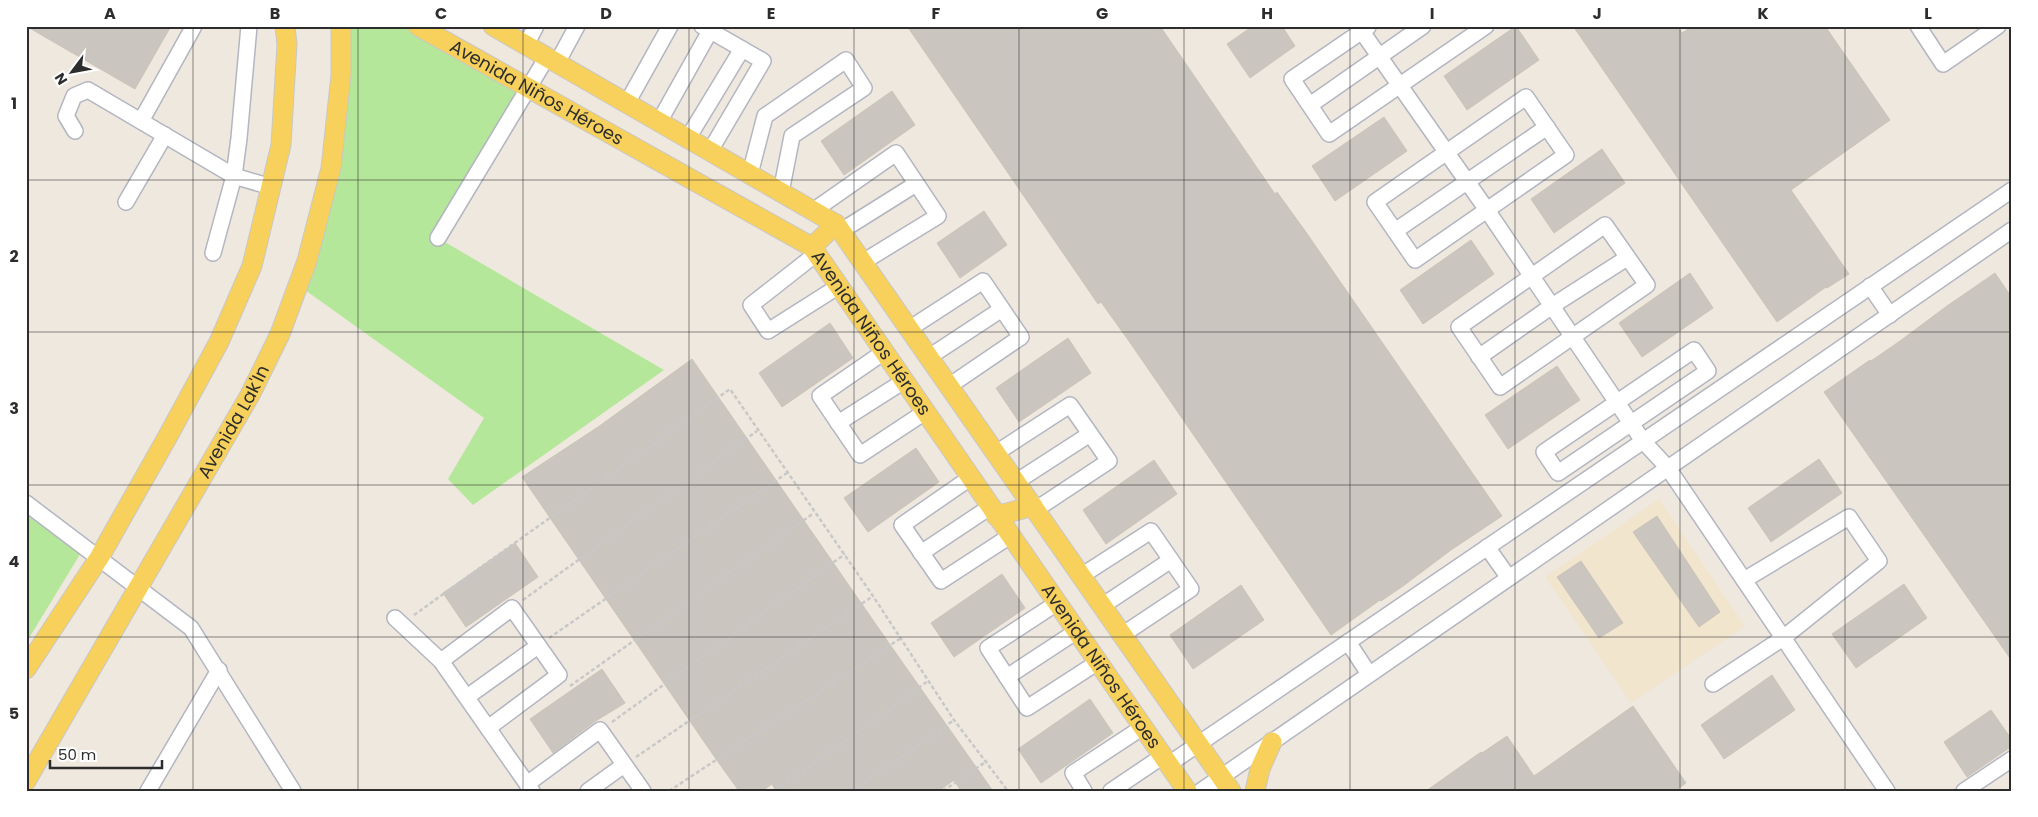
<svg xmlns="http://www.w3.org/2000/svg" width="2038" height="817" font-family="Poppins,sans-serif">
	<style>
		.education { fill: #f1e5ce }
		.green { fill: #b5e79a }
		.building { fill: #cac5be; stroke: #cbc4b8 }
		.lines { fill: none; stroke-linecap: round; stroke-linejoin: round }
		.minor-casing { stroke: #b3b6c1; stroke-width: 18 }
		.major-casing { stroke: #c8c8c8; stroke-width: 21 }
		.path { stroke: #c8c8c8; stroke-width: 2.5; stroke-dasharray: 4 2.5; stroke-linecap: butt }
		.minor { stroke: #fff; stroke-width: 15 }
		.major { stroke: #f7d15c; stroke-width: 19 }
		.grid { fill: none; stroke: #2d2d2d; stroke-width: 1; stroke-opacity: 0.55 }
		.labels { text-anchor: middle; stroke-width: 4; stroke-linejoin: round; paint-order: stroke }
		.street-label { font-size: 18px; fill: #2d2d2d; stroke: #fff }
		.neatline { fill: none; stroke: #2d2d2d; stroke-width: 2 }
		.grid-label { font-size: 16px; text-anchor: middle; font-weight: bold; fill: #2d2d2d }
	</style>
	<rect width="100%" height="100%" fill="#efe8df"/>
	<path class="education" d="M1659 499 1745 626 1631 703 1545 577Z"/>
	<g class="green">
		<path d="M345 26H418L528 87 438 238 664 370 473 505 448 479 484 418 298 285 322 204Z"/>
		<path d="M26 511 82 551 26 643Z"/>
	</g>
	<g class="building">
		<path d="M26 26H171L135 89Z"/>
		<path d="M907 26H1160L1275 194 1277 192 1308 235 1502 516 1451 550 1403 586 1381 601 1380 600 1331 635 1131 344 1101 302 1098 304Z"/>
		<path d="M1253 26H1282L1295 46 1250 78 1227 44Z"/>
		<path d="M1516 26 1539 60 1467 110 1444 76Z"/>
		<path d="M1573 26H1678L1682 33 1693 26H1825L1890 120 1791 190 1849 274 1827 288 1826 287 1777 322Z"/>
		<path d="M892 91 915 125 844 175 821 141Z"/>
		<path d="M1384 117 1407 151 1335 201 1312 166Z"/>
		<path d="M1602 149 1625 183 1554 233 1531 199Z"/>
		<path d="M984 211 1007 245 960 278 937 243Z"/>
		<path d="M1471 240 1494 274 1423 324 1400 290Z"/>
		<path d="M1690 273 1713 308 1642 357 1619 323Z"/>
		<path d="M1995 273 2012 298V661L1824 392 1870 360 1871 361 1900 341 1947 306Z"/>
		<path d="M830 323 853 358 782 407 759 373Z"/>
		<path d="M1068 338 1091 373 1019 422 996 388Z"/>
		<path d="M692 359 893 649 993 791H961L954 780 939 791H776L772 784 762 791H739L716 759 522 477 598 427Z"/>
		<path d="M1557 366 1580 400 1508 449 1485 415Z"/>
		<path d="M916 448 939 482 868 532 844 498Z"/>
		<path d="M1819 459 1842 493 1771 542 1748 508Z"/>
		<path d="M1154 460 1177 494 1106 544 1083 510Z"/>
		<path d="M1657 516 1720 612 1699 627 1633 532Z"/>
		<path d="M515 543 538 577 466 627 443 593Z"/>
		<path d="M1581 561 1623 623 1599 638 1557 577Z"/>
		<path d="M1002 574 1025 608 954 657 931 623Z"/>
		<path d="M1904 584 1927 618 1856 668 1832 634Z"/>
		<path d="M1241 585 1264 620 1193 669 1170 635Z"/>
		<path d="M602 669 625 703 594 722 553 753 530 719Z"/>
		<path d="M1772 675 1795 710 1724 759 1701 725Z"/>
		<path d="M1090 699 1113 733 1041 783 1018 749Z"/>
		<path d="M1633 706 1686 783 1675 791H1426L1481 752 1482 753 1507 736 1534 776Z"/>
		<path d="M1991 710 2012 740V746L1967 777 1944 742Z"/>
	</g>
	<g class="lines">
		<g class="minor-casing">
			<g id="minor">
				<path d="M702 26 763 61 710 151"/>
				<path d="M1358 26 1487 210 1643 441 1668 468 1887 791"/>
				<path d="M1918 26 1943 64 1998 26"/>
				<path d="M1368 27 1292 79 1329 134 1486 26"/>
				<path d="M526 45 536 26"/>
				<path d="M557 63 577 26"/>
				<path d="M1526 97 1566 155 1415 260 1375 202Z"/>
				<path d="M627 103 670 26"/>
				<path d="M1310 105 1423 26"/>
				<path d="M141 121 194 26"/>
				<path d="M659 122 710 31"/>
				<path d="M75 131 66 116 74 96 88 90 234 176 271 187"/>
				<path d="M688 138 742 49"/>
				<path d="M750 174 765 116 846 60 864 88 792 136 781 192"/>
				<path d="M126 202 165 135"/>
				<path d="M813 211 896 153 938 216 863 262"/>
				<path d="M1605 225 1647 285 1500 387 1459 327Z"/>
				<path d="M841 231 916 184"/>
				<path d="M1395 231 1547 127"/>
				<path d="M438 238 547 57"/>
				<path d="M213 253 234 176 239 138 249 26"/>
				<path d="M816 254 751 305 768 331 839 286"/>
				<path d="M1870 286 1890 315"/>
				<path d="M909 329 983 281 1021 337 949 386"/>
				<path d="M1694 350 1708 371 1558 473 1544 452Z"/>
				<path d="M884 352 820 396 860 455 925 412"/>
				<path d="M929 357 1002 309"/>
				<path d="M1479 357 1552 306 1627 258"/>
				<path d="M838 423 904 381"/>
				<path d="M996 453 1070 405 1109 461 1035 510"/>
				<path d="M970 478 902 525 941 581 1010 536"/>
				<path d="M1016 482 1090 434"/>
				<path d="M26 503 191 628 293 791"/>
				<path d="M1487 547 1509 578"/>
				<path d="M921 553 990 507"/>
				<path d="M1081 576 1151 531 1191 589 1122 635"/>
				<path d="M1057 603 988 648 1027 708 1098 662"/>
				<path d="M1102 606 1171 560"/>
				<path d="M395 618 441 661 532 791"/>
				<path d="M1348 642 1369 674"/>
				<path d="M441 661 512 608 559 675 488 728"/>
				<path d="M1007 677 1077 631"/>
				<path d="M1713 684 1783 638 1879 561 1849 517 1744 580"/>
				<path d="M467 697 538 646"/>
				<path d="M1169 764 2012 190"/>
				<path d="M527 784 600 730 643 791"/>
				<path d="M148 791 219 670"/>
				<path d="M588 791 624 765"/>
				<path d="M1084 791 1073 773 1143 727"/>
				<path d="M1111 791 1163 756"/>
				<path d="M1201 791 2012 230"/>
				<path d="M1964 791 2012 759"/>
			</g>
		</g>
		<g class="major-casing">
			<g id="major">
				<path id="s1" d="M418 26 812 247 1187 791"/>
				<path d="M493 26 836 224 1231 791"/>
				<path d="M812 247 836 224"/>
				<path d="M996 516 1033 506"/>
				<path d="M26 669 99 558 168 436 219 342 252 266 281 145 287 44 285 26"/>
				<path id="s2" d="M26 781 250 395 280 334 307 261 331 168 341 75V26"/>
				<path d="M1255 791 1260 769 1272 742"/>
			</g>
		</g>
		<g class="path">
			<path d="M523 600 757 431"/>
			<path d="M414 615 730 389 873 596 954 720 1008 791"/>
			<path d="M549 638 787 473"/>
			<path d="M570 686 814 513"/>
			<path d="M612 722 845 554"/>
			<path d="M636 757 873 596"/>
			<path d="M669 791 901 638"/>
			<path d="M776 791 928 681"/>
			<path d="M853 791 954 720"/>
			<path d="M943 791 987 761"/>
		</g>
		<use href="#minor" class="minor"/>
		<use href="#major" class="major"/>
	</g>
	<path class="grid" d="M193 26V791M358 26V791M523 26V791M689 26V791M854 26V791M1019 26V791M1184 26V791M1350 26V791M1515 26V791M1680 26V791M1845 26V791M26 180H2012M26 332H2012M26 485H2012M26 637H2012"/>
	<g class="labels">
		<g class="street-label">
			<text dy="6" stroke="none"><textPath href="#s1" startOffset="136">Avenida Niños Héroes</textPath></text>
			<text dy="6" stroke="none"><textPath href="#s1" startOffset="556">Avenida Niños Héroes</textPath></text>
			<text dy="6" stroke="none"><textPath href="#s2" startOffset="415">Avenida Lak'In</textPath></text>
			<text dy="6" stroke="none"><textPath href="#s1" startOffset="961">Avenida Niños Héroes</textPath></text>
		</g>
	</g>
	<rect width="2038" height="817" fill="none" stroke="#ffffff" stroke-width="55"/>
	<g transform="translate(72 72) rotate(238)" stroke="#ffffff" stroke-width="4" paint-order="stroke">
	<path d="M0-4L9 19L0 12L-9 19Z" fill="#2d2d2d"/>
	<text y="-8" font-size="14" font-weight="bold" text-anchor="middle" fill="#2d2d2d">N</text>
	</g>
	<path d="M50 760v8h112v-8" fill="none" stroke="#2d2d2d" stroke-width="2.5"/>
	<text x="58" y="760" font-size="15" fill="#2d2d2d" stroke="#ffffff" stroke-width="4" paint-order="stroke">50 m</text>
	<rect x="28" y="28" width="1982" height="762" class="neatline"/>
	<g class="grid-label">
		<text x="110" y="19">A</text>
		<text x="275" y="19">B</text>
		<text x="441" y="19">C</text>
		<text x="606" y="19">D</text>
		<text x="771" y="19">E</text>
		<text x="936" y="19">F</text>
		<text x="1102" y="19">G</text>
		<text x="1267" y="19">H</text>
		<text x="1432" y="19">I</text>
		<text x="1597" y="19">J</text>
		<text x="1763" y="19">K</text>
		<text x="1928" y="19">L</text>
		<text x="14" y="109">1</text>
		<text x="14" y="262">2</text>
		<text x="14" y="414">3</text>
		<text x="14" y="567">4</text>
		<text x="14" y="719">5</text>
	</g>
</svg>
